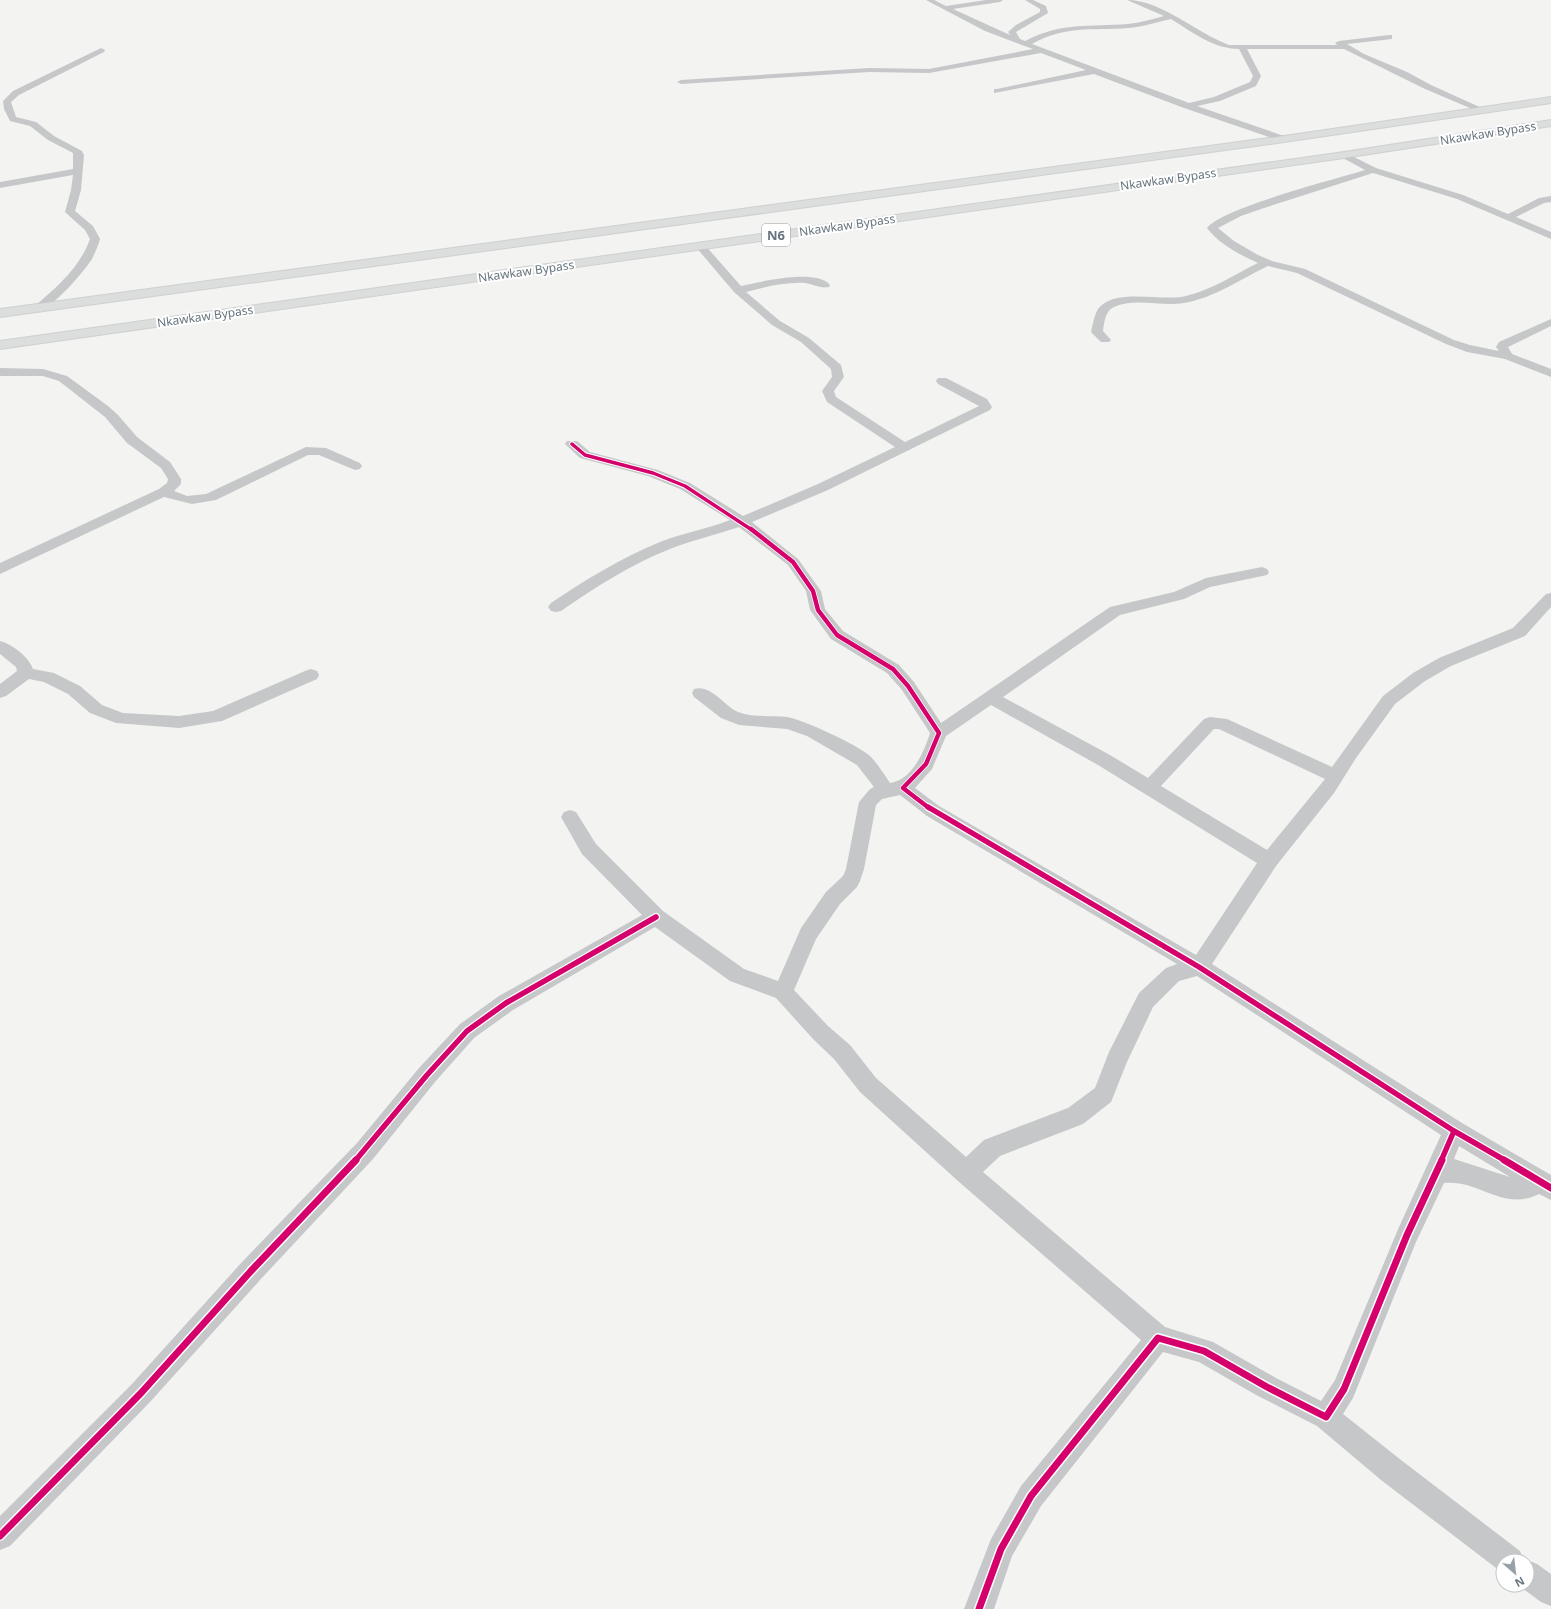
<svg xmlns="http://www.w3.org/2000/svg" width="1551" height="1609" font-family="'Noto Sans',sans-serif">
<style>
.lines{fill:none;stroke-linecap:round;stroke-linejoin:round}
.highway-casing{stroke:#cfd0d0;stroke-width:2}
.minor{fill:#c6c7c8;fill-rule:evenodd}
.highway{fill:#dcdddd;fill-rule:evenodd}
.cycleway-far3-casing{stroke:#fff;stroke-width:5.5}
.cycleway-far2-casing{stroke:#fff;stroke-width:6}
.cycleway-far1-casing{stroke:#fff;stroke-width:8}
.cycleway-casing{stroke:#fff;stroke-width:10}
.cycleway-far3{stroke:#d6006c;stroke-width:3.5}
.cycleway-far2{stroke:#d6006c;stroke-width:4.5}
.cycleway-far1{stroke:#d6006c;stroke-width:5.5}
.cycleway{stroke:#d6006c;stroke-width:7}
.labels{text-anchor:middle;dominant-baseline:central;stroke-width:4;stroke-linejoin:round;paint-order:stroke}
.far-street-label{font-size:12px;fill:#67757e;stroke:#fff}
.shield{fill:#fff;stroke:#959ea5;stroke-width:1}
.shield-label{font-size:13px;font-weight:bold;fill:#67757e}
</style>
<rect width="100%" height="100%" fill="#f3f3f2"/>
<g class="lines">
<!-- highway casing -->
<g class="highway-casing">
<path id="highway" d="M1551,97V103L1284,142L0,317V309L1284,136Z
M1551,120V126L1344,158L0,349V341L1344,152Z"/>
</g>
<!-- minor -->
<path class="minor" d="M926,0H934L946,6L986,0H1003L1000,2L953,9L1010,35L1008,32L1016,25L1040,12V9L1025,0H1033L1046,6L1048,13L1016,32L1020,39L1025,41C1061,22 1089,27 1128,24C1140,23 1152,19 1164,16L1127,0C1161,0 1197,33 1229,45H1337L1335,43L1339,41L1389,35H1392V39L1347,44L1364,54L1407,72L1431,85L1484,109L1483,111H1477L1425,89L1344,49H1247L1261,76L1256,86L1220,101L1197,106L1287,137L1288,139L1284,142L1184,108L1094,74L994,93V89H997L1086,70L1041,53L929,73L869,72L681,84L677,82L681,80L869,68L929,69L1033,49L985,31ZM1171,19C1192,32 1214,49 1239,49L1253,76L1250,82L1214,97L1189,103L1032,44C1065,25 1092,31 1128,28C1143,27 1157,22 1171,19Z
M101,48L105,50L104,52L19,95L11,102L16,117L36,122L54,136L82,151L84,155L81,190L75,211L93,226L100,239C98,246 95,253 92,259C84,271 50,313 36,309L34,307L36,305C58,286 80,267 90,239L85,230L65,212L71,190L73,175L0,188V182L73,169V153L48,140L30,126L10,121L4,109L3,101L13,91Z
M1344,152L1376,168L1463,195L1508,214L1539,198L1551,196V202L1544,203L1516,217L1551,232V239L1457,199L1373,173L1264,208L1241,216L1218,228L1234,241L1258,255L1272,261L1305,269L1454,340L1470,345L1499,351L1496,347L1499,342L1551,319V326L1508,347L1512,354L1551,369V377L1505,359L1467,352L1446,344L1297,273L1268,266C1241,279 1214,298 1184,303C1161,307 1135,297 1114,307C1105,311 1104,323 1103,331L1111,340L1109,342H1101L1091,332C1093,324 1094,316 1098,309C1114,287 1163,302 1186,296C1212,290 1235,274 1258,263C1240,255 1219,244 1207,228C1222,208 1336,179 1365,170L1341,157L1339,155Z
M700,243L704,244L741,286C760,282 816,268 830,285L829,287C821,289 813,284 805,283C785,282 765,287 746,292L780,321L809,338L841,365L844,377L834,391L836,397L905,442L979,406L938,384L936,381L938,378H946L987,399L992,407L990,410L828,490L752,522L798,559L821,591L825,609L843,631L899,665L914,682L941,723L1110,607L1174,592L1206,578L1262,567L1267,569L1269,572L1267,575L1210,587L1184,599L1120,615L1003,697L1110,755L1148,778L1204,719L1210,717L1227,719L1332,767L1383,696L1413,673L1439,658L1513,628L1546,594L1551,593V607L1525,636L1451,666L1425,681L1395,704L1356,758L1334,793L1276,866L1212,964L1462,1123L1551,1175V1200L1539,1194C1503,1212 1479,1179 1444,1183L1416,1242L1353,1398L1343,1414L1401,1460L1520,1551L1524,1561L1527,1560L1537,1564L1551,1574V1606L1541,1602L1518,1585H1527V1561H1503V1572L1500,1571L1381,1480L1317,1426L1258,1396L1199,1362L1163,1352L1041,1506L1012,1556L994,1609H964L991,1539L1021,1486L1141,1340L958,1181L860,1092L834,1059L814,1040L776,998L730,981L655,927L513,1010L474,1038L435,1082L373,1159L260,1280L150,1402L10,1546L0,1550V1516L132,1384L242,1262L357,1143L419,1068L460,1024L499,996L642,915L582,854L561,817L564,812L570,810L576,812L596,844L663,911L744,969L778,981L801,928L826,892L843,876L846,869L859,802L870,789L874,787L857,765L807,736L787,729L739,725L721,718L694,697L692,693L694,689C711,684 724,706 738,712C754,718 771,715 787,717C802,719 858,745 870,756C877,763 884,774 890,783C912,780 924,752 930,733L902,690L887,673L831,639L810,610L806,591L788,565L739,527C716,535 692,540 670,549C631,564 596,587 561,611L556,612L551,611L548,607L551,603C585,580 621,558 660,542C683,533 707,529 730,520L680,489L648,476L580,458L565,444L567,441H577L590,452L658,470L690,483L743,516L818,484L895,447L827,402L822,391L832,377L831,369L801,342L772,325L734,292L695,246ZM991,705L1098,765L1257,863L1196,955L939,806L915,788L932,769L946,736ZM1214,729H1219L1325,779L1267,850L1161,786ZM900,795L927,816L1177,964L1166,968L1139,993L1109,1052L1095,1088L1068,1108L984,1140L966,1157L876,1078L850,1045L828,1026L794,990L816,939L840,904L857,887L860,881L864,869L876,805L882,799ZM1197,976L1441,1135L1399,1227L1335,1380L1321,1401L1276,1378L1213,1342L1165,1327L983,1172L1000,1156L1083,1124L1111,1102L1127,1062L1153,1007L1179,981ZM1459,1146L1510,1177L1454,1159Z
M0,368L43,369L67,376L108,406L118,415L137,437L170,462L181,479V484L174,491L187,496L206,494L306,447L326,448L360,463L362,466L360,469L355,470L319,455H308L216,500L192,504L164,497L0,574V563L159,489L167,483L168,479L161,468L127,443L105,417L59,381L43,376H0Z
M0,641C12,644 29,657 33,669L54,673L80,686L102,705L123,713L179,716L213,711L305,671L311,669L317,671L319,675L317,679L222,721L179,728L116,723L90,713L68,694L44,682L29,679L6,696L0,698V684L17,671L16,667L0,654Z"/>
<!-- highway -->
<use href="#highway" class="highway"/>
<!-- cycleway-far3 casing -->
<g class="cycleway-far3-casing">
<path id="cycleway-far3" d="M572,444L585,455L653,473L685,486L752,530"/>
</g>
<!-- cycleway-far2 casing -->
<g class="cycleway-far2-casing">
<path id="cycleway-far2" d="M751,529L793,562L813,591L818,610L837,635L893,669L908,686L939,733L926,764L903,788L929,808"/>
</g>
<!-- cycleway-far1 casing -->
<g class="cycleway-far1-casing">
<path id="cycleway-far1" d="M928,807L1199,967L1454,1131
M355,1161L427,1075L467,1031L506,1003L656,917
M1441,1161L1454,1131L1506,1161"/>
</g>
<!-- cycleway casing -->
<g class="cycleway-casing">
<path id="cycleway" d="M1504,1160L1551,1188
M0,1536L141,1393L251,1271L356,1160
M979,1609L1001,1549L1031,1496L1158,1338L1204,1351L1267,1387L1326,1417L1344,1389L1407,1235L1442,1160"/>
</g>
<!-- cycleway-far3 -->
<use href="#cycleway-far3" class="cycleway-far3"/>
<!-- cycleway-far2 -->
<use href="#cycleway-far2" class="cycleway-far2"/>
<!-- cycleway-far1 -->
<use href="#cycleway-far1" class="cycleway-far1"/>
<!-- cycleway -->
<use href="#cycleway" class="cycleway"/>
</g>
<g class="labels">
<!-- far-street labels -->
<g class="far-street-label">
<text transform="translate(1488 133) rotate(-9)">Nkawkaw Bypass</text>
<text transform="translate(1168 179) rotate(-8)">Nkawkaw Bypass</text>
<text transform="translate(847 225) rotate(-8)">Nkawkaw Bypass</text>
<text transform="translate(526 271) rotate(-8)">Nkawkaw Bypass</text>
<text transform="translate(205 316) rotate(-8)">Nkawkaw Bypass</text>
</g>
<!-- shield labels -->
<rect class="shield" x="762" y="224" width="28" height="22" rx="3"/>
<g class="shield-label">
<text x="776" y="235">N6</text>
</g>
</g>
<!-- north arrow -->
<g transform="translate(1515 1573) rotate(152)"><circle r="19" fill="#ffffff" stroke="#c2c8cb"/>
<path d="M0-3L7 15L0 10L-7 15Z" fill="#98a1a7"/>
<text y="-6" font-size="11" font-weight="bold" text-anchor="middle" fill="#67757e">N</text>
</g>
</svg>
